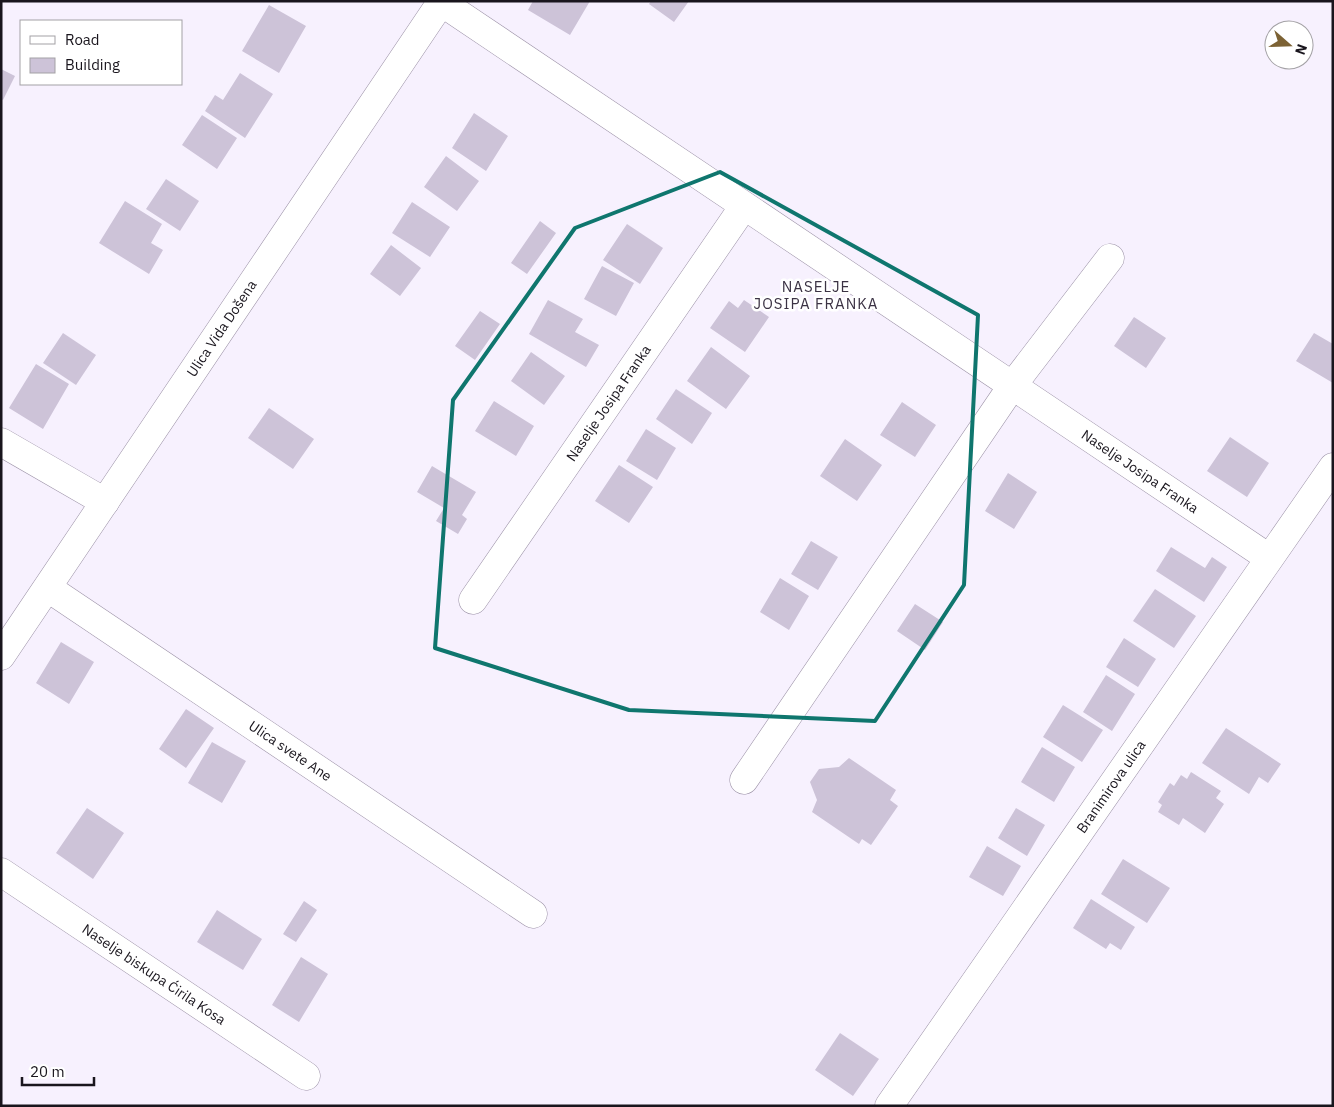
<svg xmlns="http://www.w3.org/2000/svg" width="1334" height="1107" font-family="'IBM Plex Sans',sans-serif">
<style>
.building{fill:#cdc3d8}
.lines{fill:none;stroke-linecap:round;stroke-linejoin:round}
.minor-casing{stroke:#9c92a7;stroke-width:29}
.minor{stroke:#fff;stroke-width:28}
.marked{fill:none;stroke:#0f766e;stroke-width:4;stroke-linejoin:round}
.labels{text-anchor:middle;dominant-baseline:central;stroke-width:5;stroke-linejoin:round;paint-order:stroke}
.street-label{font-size:14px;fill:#19151d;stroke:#fff}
.neighbourhood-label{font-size:15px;letter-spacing:1px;fill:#3b3244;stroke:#fff}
</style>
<rect width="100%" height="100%" fill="#f7f1fe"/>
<!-- building -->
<path class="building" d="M533,1H590L570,35L528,10Z
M651,1H689L674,22L649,4Z
M269,5L306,26L279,73L242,51Z
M1,69L15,76L3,100L1,99Z
M240,73L273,94L245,138L205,111L215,95L223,100Z
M474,113L508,136L486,171L452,148Z
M202,115L237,138L217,169L182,145Z
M446,156L479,181L457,211L424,187Z
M166,179L199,201L180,231L146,209Z
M125,201L162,224L151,243L163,250L149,274L99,243Z
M412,202L450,227L430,257L392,233Z
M540,221L556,233L527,274L511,263Z
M627,224L663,248L640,284L603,260Z
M391,245L421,268L400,296L370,274Z
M602,266L634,283L616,316L584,299Z
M548,300L583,319L575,332L599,345L586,367L529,334Z
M744,300L769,317L745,352L710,328L729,301L738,308Z
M480,311L500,324L475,360L455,346Z
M1134,317L1166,338L1146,368L1114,346Z
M63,333L96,355L76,385L43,363Z
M1314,333L1333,344V383L1296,361Z
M711,347L750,376L726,409L687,381Z
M531,352L565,376L544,405L511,381Z
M36,364L69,384L43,429L9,408Z
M676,389L712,413L692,444L656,419Z
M494,401L534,426L516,456L475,431Z
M902,402L936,425L915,457L880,435Z
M269,408L314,439L293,469L248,438Z
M646,429L676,448L657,480L626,461Z
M1230,437L1269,463L1247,497L1207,471Z
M845,439L882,465L857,501L820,476Z
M619,465L653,487L629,523L595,501Z
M432,466L476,492L462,515L467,519L458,534L436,521L444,508L417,492Z
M1008,473L1037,492L1014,529L985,511Z
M811,541L838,557L818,590L791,574Z
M1171,547L1205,568L1212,557L1227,567L1204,602L1156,571Z
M780,578L809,596L789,630L760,612Z
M1155,589L1196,616L1174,648L1133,621Z
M915,604L943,622L925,650L897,631Z
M1124,638L1156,659L1138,687L1106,667Z
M61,642L94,662L69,704L36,683Z
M1106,675L1135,694L1112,731L1083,712Z
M1063,705L1103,730L1082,762L1043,737Z
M186,709L214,728L186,768L159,749Z
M1226,728L1281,764L1268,783L1259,777L1249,794L1202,763Z
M212,742L246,761L222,803L188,783Z
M1042,747L1075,767L1054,802L1021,782Z
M849,758L896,790L890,800L898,806L871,845L862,839L859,844L812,812L817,800L810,782L819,769L839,767Z
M1191,772L1221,791L1216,798L1224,804L1205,833L1183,818L1179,825L1158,812L1162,805L1158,802L1170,783L1174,786L1181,775L1187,779Z
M87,808L124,833L93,879L56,853Z
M1016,808L1045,825L1027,856L998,838Z
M987,846L1021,866L1003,896L969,877Z
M1123,859L1170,888L1147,923L1101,894Z
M1091,899L1135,927L1121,950L1110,943L1106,949L1073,928Z
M304,901L317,910L296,942L283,934Z
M217,910L262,939L243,970L197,942Z
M301,957L328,974L299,1022L272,1005Z
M840,1033L879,1059L853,1096L815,1070Z"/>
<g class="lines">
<!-- minor casing -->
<g class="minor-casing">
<g id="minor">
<path id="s1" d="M441,2L1269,558"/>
<path d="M1,442L105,502"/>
<path id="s2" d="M48,588L533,914"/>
<path id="s3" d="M473,600L744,206"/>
<path id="s4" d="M1,656L442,1"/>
<path d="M744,780L1012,386L1110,258"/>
<path id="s5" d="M1,872L306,1076"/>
<path id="s6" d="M889,1106L1333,467"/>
</g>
</g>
<!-- minor -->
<use href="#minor" class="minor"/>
</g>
<!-- marked area -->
<path class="marked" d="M720,172L978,315L964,585L875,721L629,710L435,648L453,400L575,228Z"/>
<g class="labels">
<!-- street labels -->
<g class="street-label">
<text stroke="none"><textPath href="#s4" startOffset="395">Ulica Vida Došena</textPath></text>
<text stroke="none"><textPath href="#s3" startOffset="239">Naselje Josipa Franka</textPath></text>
<text stroke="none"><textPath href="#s1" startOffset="842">Naselje Josipa Franka</textPath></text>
<text stroke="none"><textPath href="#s2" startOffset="292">Ulica svete Ane</textPath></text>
<text stroke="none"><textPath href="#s6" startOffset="389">Branimirova ulica</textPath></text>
<text stroke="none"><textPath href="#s5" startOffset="184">Naselje biskupa Ćirila Kosa</textPath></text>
</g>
<!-- neighbourhood labels -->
<g class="neighbourhood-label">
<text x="816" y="286">NASELJE<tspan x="816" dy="17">JOSIPA FRANKA</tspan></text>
</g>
</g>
<!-- border -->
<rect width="1334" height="1107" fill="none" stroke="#19151d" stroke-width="5"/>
<!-- legend -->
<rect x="20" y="20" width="162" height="65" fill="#ffffff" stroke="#a3a1a5"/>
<rect x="30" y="36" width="25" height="8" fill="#ffffff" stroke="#a3a1a5"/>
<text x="65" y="45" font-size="15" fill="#19151d">Road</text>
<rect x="30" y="58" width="25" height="15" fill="#cdc3d8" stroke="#a3a1a5"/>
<text x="65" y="70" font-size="15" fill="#19151d">Building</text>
<!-- north arrow -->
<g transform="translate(1289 45) rotate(110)"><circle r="24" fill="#ffffff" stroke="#a3a1a5"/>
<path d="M0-4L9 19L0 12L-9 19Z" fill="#7c6234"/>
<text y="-8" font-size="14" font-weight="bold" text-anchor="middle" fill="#19151d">N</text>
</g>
<!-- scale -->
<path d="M22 1077v8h72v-8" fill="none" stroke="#19151d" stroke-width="2.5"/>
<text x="30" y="1077" font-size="15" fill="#19151d" stroke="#ffffff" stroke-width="4" paint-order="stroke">20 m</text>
</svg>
